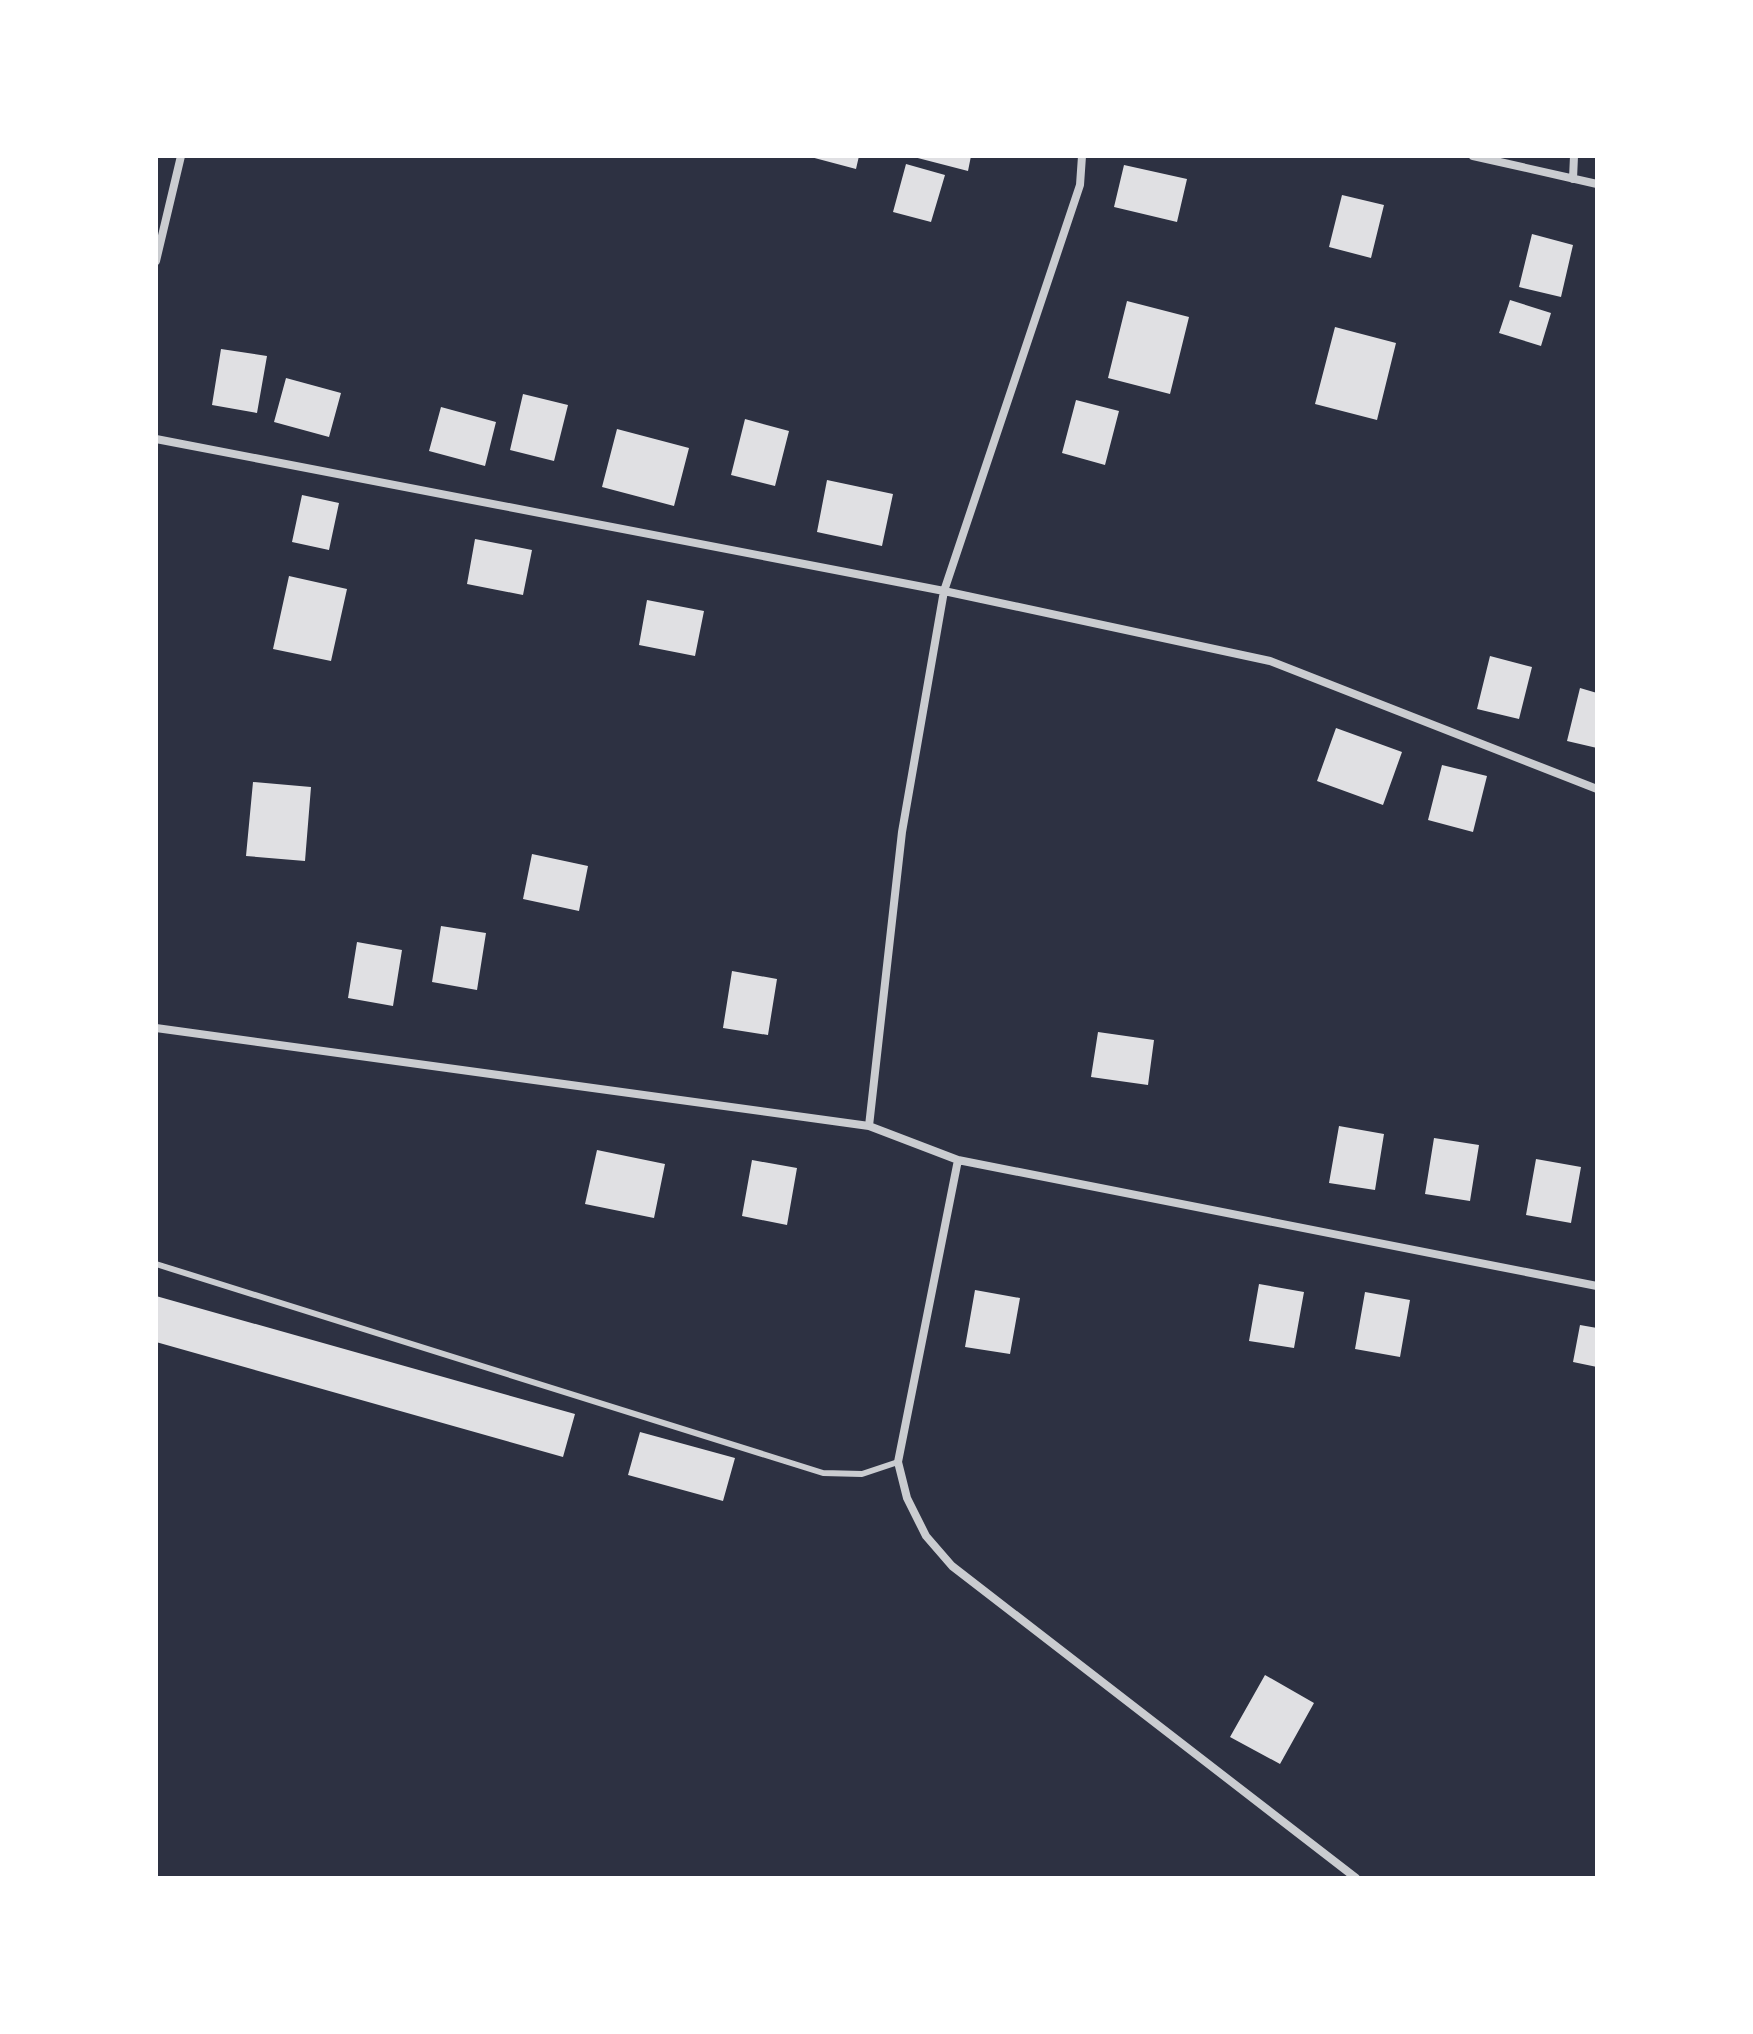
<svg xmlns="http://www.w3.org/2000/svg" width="1753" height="2034" font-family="'Fira Sans Condensed',sans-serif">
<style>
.building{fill:#e0e0e3}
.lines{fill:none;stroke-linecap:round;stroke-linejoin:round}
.service{stroke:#caccd0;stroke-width:6}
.minor{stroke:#caccd0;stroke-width:8}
</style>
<rect width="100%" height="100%" fill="#2d3142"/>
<!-- building -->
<path class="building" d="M807,156H859L856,169Z
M910,156H971L968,171Z
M906,164L945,175L931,222L893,212Z
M1124,165L1187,179L1177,222L1114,207Z
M1342,195L1384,205L1371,258L1329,247Z
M1532,234L1573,245L1561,297L1519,287Z
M1510,300L1551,313L1541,346L1499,333Z
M1127,301L1189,317L1170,394L1108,378Z
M1335,327L1396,343L1377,420L1315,404Z
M221,349L267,356L257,413L212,405Z
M286,378L341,393L329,437L274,422Z
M523,394L568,405L554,461L510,450Z
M1076,400L1119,411L1105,465L1062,453Z
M441,407L496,422L485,466L429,451Z
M745,419L789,431L775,486L731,475Z
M617,429L689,448L674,506L602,487Z
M827,480L893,494L882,546L817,532Z
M302,495L339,503L329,550L292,542Z
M475,539L532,550L523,595L467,584Z
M289,576L347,589L331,661L273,649Z
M647,600L704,611L695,656L639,645Z
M1490,656L1532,667L1519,719L1477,709Z
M1580,688L1597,693V748L1567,741Z
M1336,728L1402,752L1383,805L1317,781Z
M1442,765L1487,776L1473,832L1428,820Z
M253,782L311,787L305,861L246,856Z
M532,854L588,866L579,911L523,899Z
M441,926L486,933L477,990L432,982Z
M357,942L402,950L393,1006L348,998Z
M732,971L777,979L768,1035L723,1028Z
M1098,1032L1154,1040L1148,1085L1091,1077Z
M1339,1126L1384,1134L1375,1190L1329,1183Z
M1434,1138L1479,1145L1470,1201L1425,1194Z
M597,1150L665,1164L654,1218L585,1204Z
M1536,1159L1581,1167L1571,1223L1526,1215Z
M752,1160L797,1168L787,1225L742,1216Z
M1259,1284L1304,1292L1294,1348L1249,1341Z
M975,1290L1020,1298L1010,1354L965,1347Z
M1365,1292L1410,1300L1400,1357L1355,1349Z
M156,1296L575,1414L563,1457L156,1342Z
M1580,1325L1597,1328V1367L1573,1362Z
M640,1432L735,1458L723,1501L628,1475Z
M1265,1675L1314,1703L1280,1764L1230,1737Z"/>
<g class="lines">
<!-- service -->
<path class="service" d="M156,1264L823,1473L862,1474L898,1462"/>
<!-- minor -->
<path class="minor" d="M1473,156L1597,184
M1573,179L1574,156
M156,261L181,156
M156,439L944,591L1270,661L1597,789
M156,1028L869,1126L958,1160L1597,1286
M869,1126L902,832L944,591L1080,185L1082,156
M958,1160L898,1462L907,1498L926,1536L952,1566L1356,1878"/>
</g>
<!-- border -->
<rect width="1753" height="2034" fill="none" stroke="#ffffff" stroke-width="316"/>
</svg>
